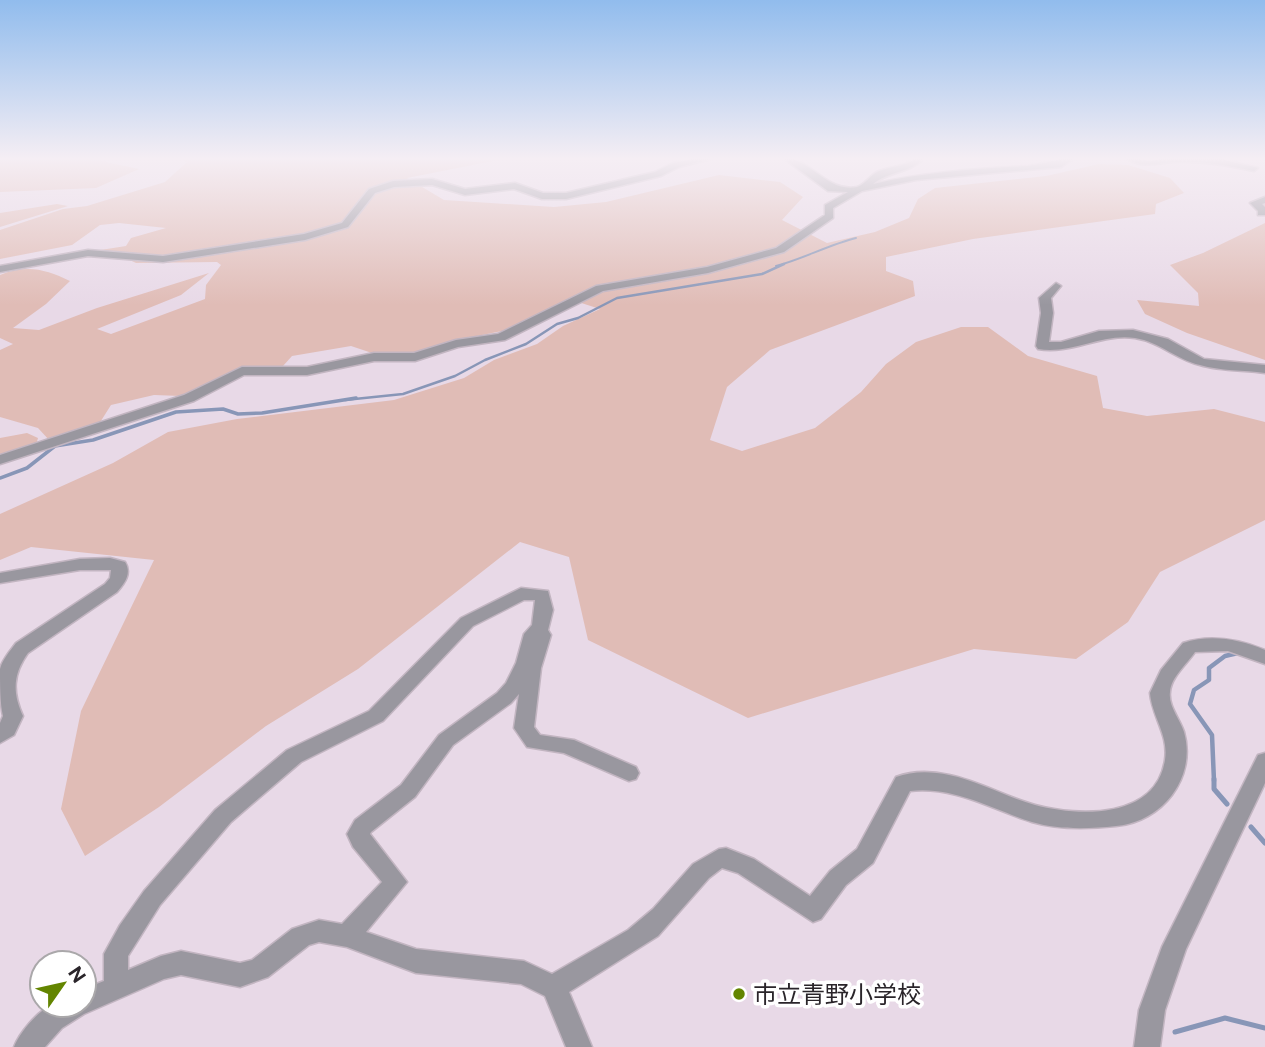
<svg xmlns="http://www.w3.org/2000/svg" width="1265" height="1047" font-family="'Public Sans','Noto Sans JP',sans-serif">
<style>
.green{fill:#e0bcb6}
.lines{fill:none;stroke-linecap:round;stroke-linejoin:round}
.stream-far4{stroke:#8896b7;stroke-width:2}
.stream-far3{stroke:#8896b7;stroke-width:2.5}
.stream-far2{stroke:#8896b7;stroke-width:3.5}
.stream-far1{stroke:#8896b7;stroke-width:4.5}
.stream{stroke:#8896b7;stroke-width:5}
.minor-casing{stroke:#c2b5c1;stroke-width:3}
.minor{fill:#99979f;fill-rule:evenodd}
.poi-dot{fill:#638500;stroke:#fff;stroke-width:2.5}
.labels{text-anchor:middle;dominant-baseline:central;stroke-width:7;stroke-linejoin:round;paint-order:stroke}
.near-poi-label{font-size:24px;fill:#2a252a;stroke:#fff;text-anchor:start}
</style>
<rect width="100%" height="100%" fill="#e8d9e7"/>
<!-- green -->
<path class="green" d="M0,158H87L139,169L96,188L0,192Z
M179,158H508L407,178L444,200L554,207L606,202L719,175L780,182L803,197L782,220L827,243L875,232L909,218L918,199L935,188L1046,176L1099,164L1128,165L1170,178L1184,193L1156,204L1155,214L973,239L886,257V271L913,281L915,296L770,350L727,387L710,440L742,451L815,428L861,392L886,364L916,342L961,327H988L1028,356L1097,376L1103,408L1147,416L1214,409L1265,422V520L1160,572L1128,622L1076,659L974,649L748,718L588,640L569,557L520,542L358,669L266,726L159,807L85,856L61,809L81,711L154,560L31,547L0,560V514L113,463L168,432L237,419L394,400L464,378L494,360L537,344L563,326L600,309L572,300L502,331L457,340L424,353L378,355L351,346L292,356L283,366L238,369L181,396L154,395L111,405L99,424L50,441L38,428L0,417V350L13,344L0,338V275C26,264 46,269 70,281L46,304L13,328L39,330L97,308L209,273L181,295L97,329L111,334L205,299L206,285L221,265L217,262L136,263L111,251H94L126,246L131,238L166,228L119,223L100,225L72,245L0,259V230L63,209L87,206L165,182L187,162Z
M57,204L68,206L0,227V213Z
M1265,223V360L1187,333L1145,314L1137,300L1199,306L1198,293L1170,265L1203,253Z
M27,433L38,438L36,445L0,456V438Z"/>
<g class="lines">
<!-- stream-far4 -->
<path class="stream-far4" d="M776,266C803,259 828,245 856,238"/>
<!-- stream-far3 -->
<path class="stream-far3" d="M345,400L403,394L455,376L485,360L526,344L557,324L578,318L617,298L762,274L784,264"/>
<!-- stream-far2 -->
<path class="stream-far2" d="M0,478L27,468L55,446L93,440L176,412L223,409L238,414L262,413L356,398"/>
<!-- stream-far1 -->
<path class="stream-far1" d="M1214,781L1212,735L1190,704L1194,690L1209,680V668L1225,656L1238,653"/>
<!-- stream -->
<path class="stream" d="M1214,779V789L1227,804
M1251,827L1265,843
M1175,1032L1225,1018L1265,1028"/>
<!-- minor casing -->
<g class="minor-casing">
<path id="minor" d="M698,158H715L679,167L661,176L566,199H542L514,189L465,195L432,185L394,187L375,193L348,227L305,240L163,262L88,256L0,272V266L88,250L163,256L304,234L342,223L369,189L393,181L432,179L465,189L515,183L543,193H566L655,172L673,163Z
M783,158C811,158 827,193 857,187C865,185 871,174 879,171C891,166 906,167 915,158H924C911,173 889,171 873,184C925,172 975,169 1028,166C1044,164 1060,158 1075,158L1061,167L916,180L862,191L833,208V218L784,252L708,273L603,291L505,340L458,347L415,361H374L307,375H244L194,401L0,464V455L184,395L242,367H307L374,353H414L456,340L498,334L596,286L707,267L776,248L825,215V205L848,192L828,191Z
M1125,158L1151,161L1168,158H1216L1258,168L1254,171C1229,166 1203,161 1178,162C1157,162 1145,170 1125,158Z
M1265,197V203L1262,204L1265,207V215H1258V211L1250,203Z
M1056,283L1061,286L1051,298L1053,313L1049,342H1061L1099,331L1133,330L1168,339L1204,359L1265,365V373C1244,370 1220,371 1200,365C1177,360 1160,342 1135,338C1101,333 1071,355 1038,349L1036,346L1041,313L1039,298Z
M110,558L125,562C132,573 125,583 117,592L28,653C13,674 12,692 23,716L14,735L0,743V723L3,716C0,704 0,682 0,669C2,660 10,651 16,643L105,584L110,578L111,570H80L0,583V573L80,559Z
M521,588L548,591L553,610L548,630L551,635L541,668L534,727L540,735L574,740L636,767L639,773L636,779L629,781L564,753L527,747L514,728L519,694L511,703L453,745L415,797L371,832L370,834L407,882L366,932L416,949L524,961L552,974L628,930L653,909L693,864L719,849L726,848L754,859L810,896L830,871L857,849L896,777C912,771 931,771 949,775C979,781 1006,797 1035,805C1080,817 1156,819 1165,760C1169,735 1152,717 1150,693L1161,670L1183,643C1211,634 1238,639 1265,650V664L1228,651L1195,652C1187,664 1171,677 1170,692C1168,706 1180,719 1184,732C1197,778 1162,822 1116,826C1088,829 1059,830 1032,822C991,809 954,786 910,791L873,863L846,885L821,919L813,922L738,873L722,868L709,878L658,936L569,992L592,1047H566L545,996L521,984L416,973L347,947L319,942L309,945L268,977L240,987L181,975L164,979L84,1014L62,1028L45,1047H14C19,1034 37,1011 51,1006C60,1003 74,1005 84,1005V989L104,981V954L120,925L144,891L215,810L287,750L369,711L461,618ZM524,600H535L532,625L524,634L516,663L506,683L497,693L439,735L401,785L355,820L347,834L353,847L382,882L342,924L319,920L292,929L252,960L240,963L181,951L161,956L128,970V956L160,905L231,822L301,762L383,721L473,626Z
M1265,753V783L1186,949L1165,1010L1160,1047H1134L1139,1010L1162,947L1258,755Z"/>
</g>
<!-- minor -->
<use href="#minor" class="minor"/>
</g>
<!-- sky -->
<linearGradient id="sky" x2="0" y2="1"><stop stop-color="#91bced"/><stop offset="0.52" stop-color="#f5eef4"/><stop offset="1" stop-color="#f5eef4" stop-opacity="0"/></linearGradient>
<rect width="1265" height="305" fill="url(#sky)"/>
<!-- markers -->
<circle class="poi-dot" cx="739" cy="994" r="7"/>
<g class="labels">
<!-- near-poi labels -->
<g class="near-poi-label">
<text x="753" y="994">市立青野小学校</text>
</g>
</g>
<!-- north arrow -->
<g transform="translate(63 984) rotate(56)"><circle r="33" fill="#ffffff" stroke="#aaa8aa" stroke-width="2"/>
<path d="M0-5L12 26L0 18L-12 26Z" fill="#638500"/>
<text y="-10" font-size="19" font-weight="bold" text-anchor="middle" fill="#2a252a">N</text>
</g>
</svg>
